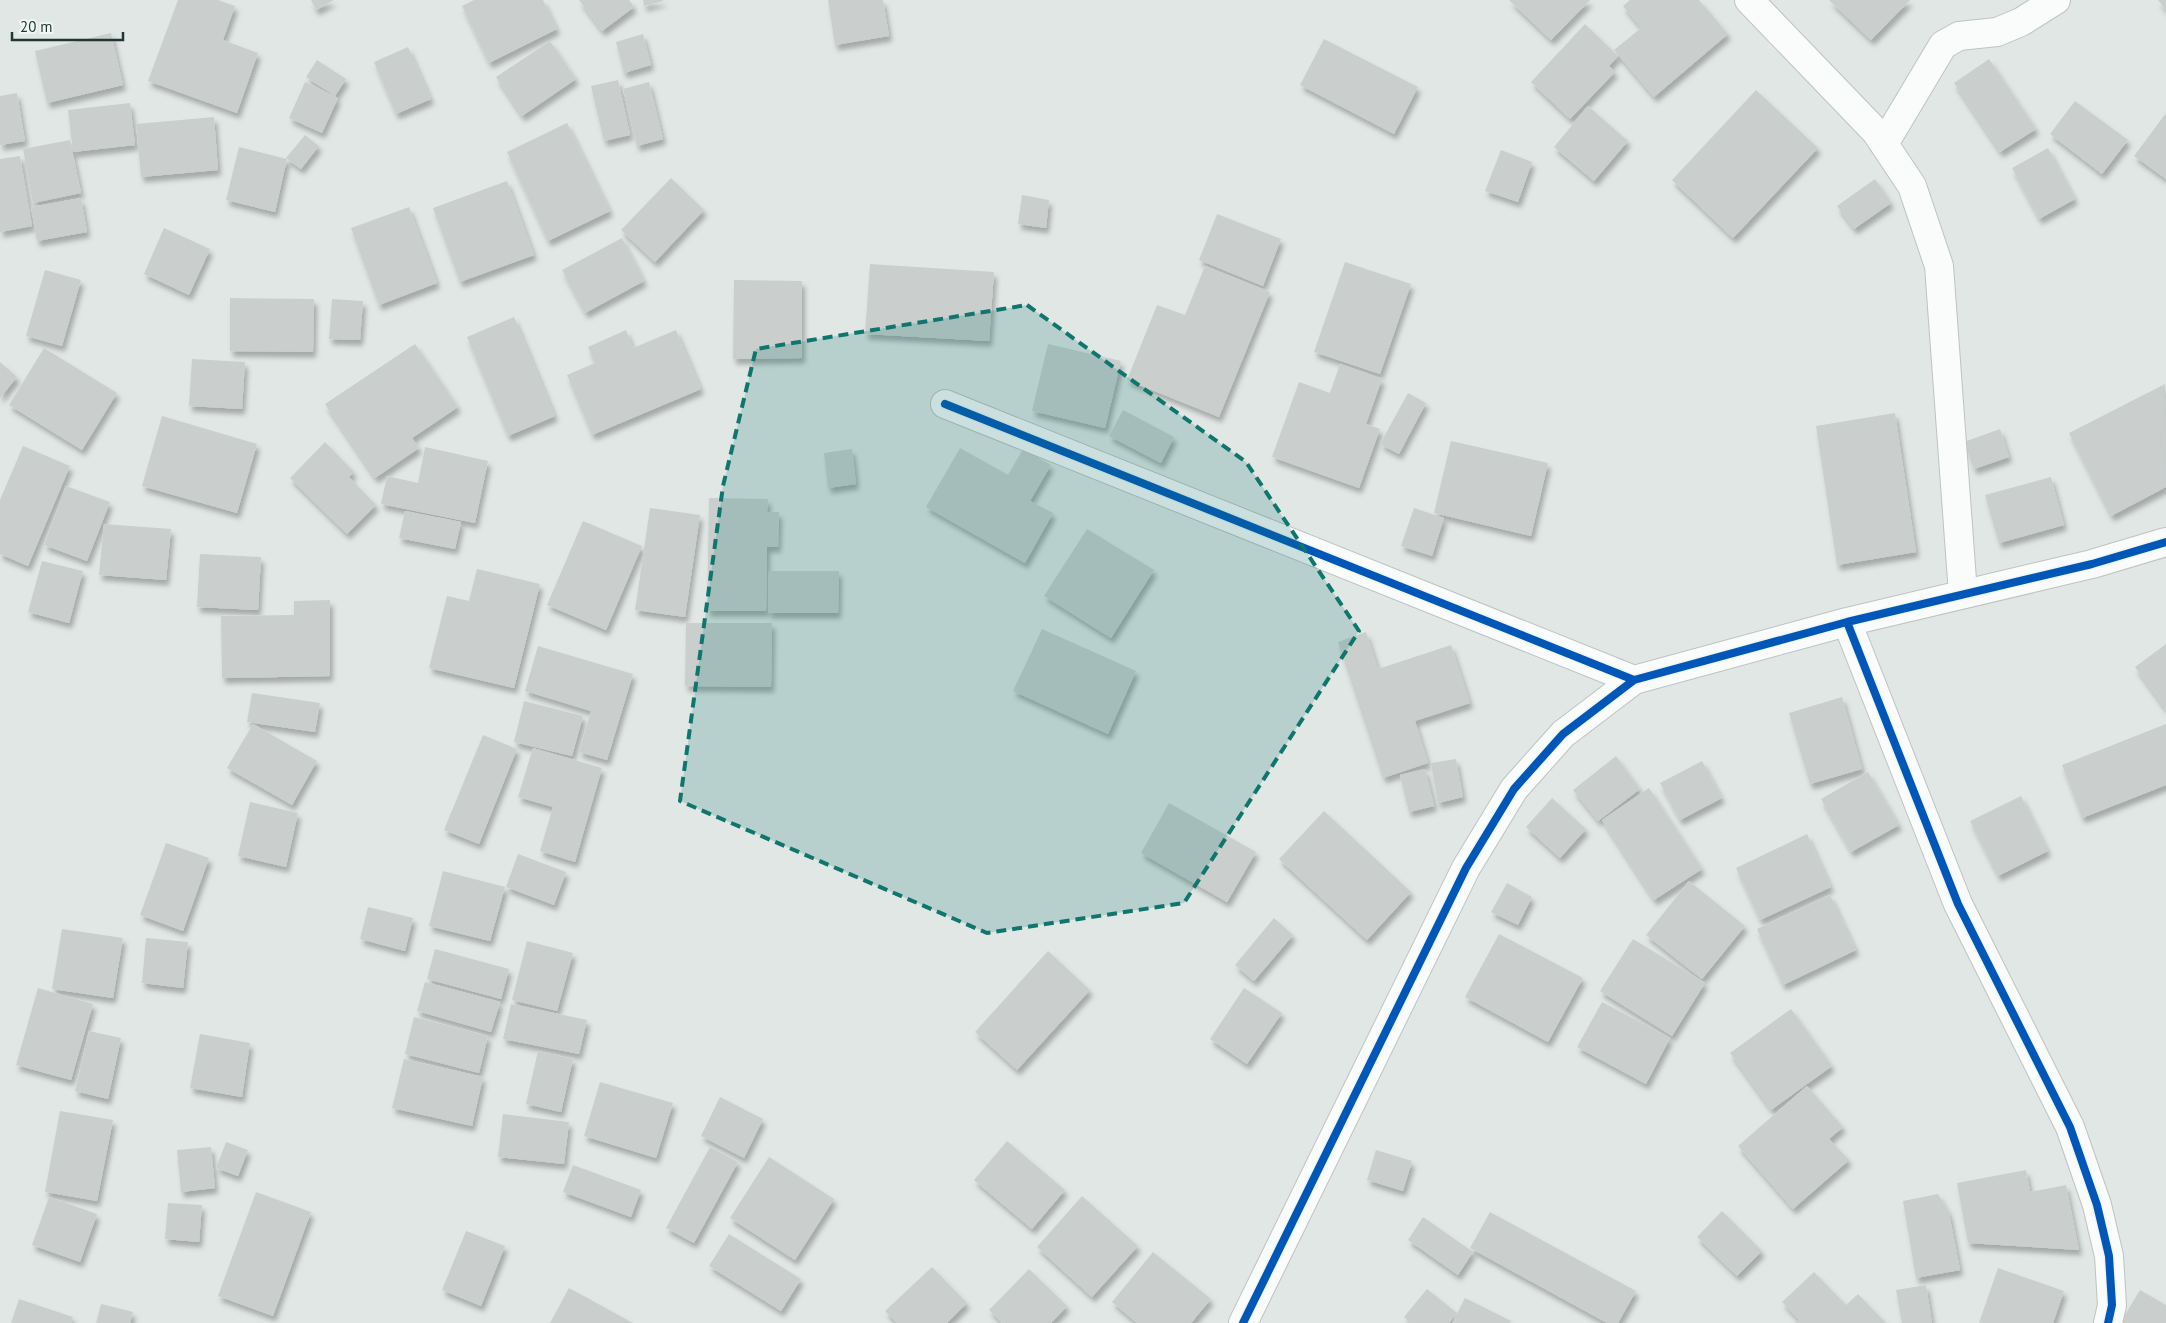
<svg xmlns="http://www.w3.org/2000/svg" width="2166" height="1323" font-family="'PT Sans',sans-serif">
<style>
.building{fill:#cacfce;filter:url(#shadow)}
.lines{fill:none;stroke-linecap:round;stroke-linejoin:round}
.street-casing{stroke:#bec3c2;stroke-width:30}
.street{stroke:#fafbfb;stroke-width:28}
.cycleway-casing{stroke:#eff6f3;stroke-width:11}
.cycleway{stroke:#0057b8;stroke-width:8}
.marked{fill:#0f766e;fill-opacity:0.2;stroke:#0f766e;stroke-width:4;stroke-dasharray:10 6;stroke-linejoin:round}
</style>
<defs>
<filter id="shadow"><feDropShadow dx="3" dy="5.5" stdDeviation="2.5" flood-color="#0004"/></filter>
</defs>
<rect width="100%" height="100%" fill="#e1e7e5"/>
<!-- building -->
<path class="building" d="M178,0H218L235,6L223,40L258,53L237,113L148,81Z
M311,0H334L316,10Z
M474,0H543L557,29L489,63L462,6Z
M579,0H629L634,7L602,31Z
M643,0H663V1L644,6Z
M828,0H883L889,36L835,45Z
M1509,0H1590L1551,40Z
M1630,0H1699L1728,34L1654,97L1614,50L1641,28L1623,6Z
M1829,0H1910L1871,40Z
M2158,0H2166V10Z
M1585,24L1618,56L1609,66L1615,72L1570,119L1531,82Z
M111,33L123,85L47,103L35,51Z
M643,34L651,65L624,73L616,42Z
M1324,39L1418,87L1394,134L1300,85Z
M550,41L576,79L522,116L496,77Z
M408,47L431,99L396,114L374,62Z
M1989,59L2036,129L2000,152L1954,83Z
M317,60L346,79L335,96L306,77Z
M618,80L630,135L604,141L591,86Z
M305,82L338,98L322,133L289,118Z
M649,82L663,139L637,146L623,89Z
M1756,90L1818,148L1733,238L1672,180Z
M17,93L25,141L0,145V96Z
M2075,101L2128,140L2102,174L2050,134Z
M130,103L135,145L73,152L68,110Z
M1588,106L1628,141L1594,181L1554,147Z
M2166,113V179L2134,156Z
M214,117L218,170L141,177L136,124Z
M567,123L610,211L548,241L507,152Z
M305,135L319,146L301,169L286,158Z
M70,140L81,193L33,203L23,149Z
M239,147L287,159L275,212L226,200Z
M2048,148L2075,199L2039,219L2012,168Z
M1501,150L1532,162L1518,202L1485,191Z
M20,156L32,226L0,232V159Z
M671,178L704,210L655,262L621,230Z
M1875,179L1891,203L1854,229L1837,206Z
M507,181L534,255L460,282L433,208Z
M1022,195L1049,200L1046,228L1018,224Z
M81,198L87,232L37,241L31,207Z
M409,207L437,283L379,305L351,228Z
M1217,214L1281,239L1263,286L1199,260Z
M164,228L210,249L189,295L144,274Z
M622,238L644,281L585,313L562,270Z
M1345,262L1411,284L1380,374L1314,352Z
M870,264L994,272L989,341L865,334Z
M1205,266L1270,292L1219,417L1127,380L1157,305L1185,315Z
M45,270L81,280L62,346L26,336Z
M734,280L802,281V358L733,359Z
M230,298L314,299L313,352L230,351Z
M332,299L363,301L360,340L329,339Z
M514,317L555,416L508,436L467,337Z
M626,330L633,348L676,330L701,389L592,435L567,375L595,363L588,347Z
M415,344L458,407L412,438L419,448L375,478L325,404Z
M1048,344L1121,361L1105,428L1032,411Z
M44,348L117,393L82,450L9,405Z
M192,359L245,362L242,409L189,406Z
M0,362L17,377L0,398Z
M1340,364L1382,379L1366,424L1380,429L1359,488L1272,457L1299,382L1330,393Z
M2165,384L2166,487L2111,516L2069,433Z
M1408,393L1426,403L1399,454L1380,444Z
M1123,410L1174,437L1161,463L1109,436Z
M1895,413L1916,552L1837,565L1816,426Z
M162,416L257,444L237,513L142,486Z
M2000,429L2009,457L1974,469L1964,442Z
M1451,441L1548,463L1531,536L1434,513Z
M325,442L354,472L349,477L376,505L347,534L290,478Z
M23,446L70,466L28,566L0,554V500Z
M425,447L488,461L475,523L381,504L387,476L418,483Z
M960,448L1008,475L1023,449L1051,465L1030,501L1053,513L1025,563L926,507Z
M852,449L856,484L828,488L824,453Z
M2051,477L2064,525L1999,543L1985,495Z
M66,486L110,502L87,561L44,545Z
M709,498L768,499L767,512H779L778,547H767L766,611H707Z
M650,508L700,515L685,617L635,610Z
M1414,508L1444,518L1432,556L1401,546Z
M405,511L461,522L455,549L399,538Z
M583,521L642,546L606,630L547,605Z
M104,524L171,529L166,580L99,575Z
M1087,529L1154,570L1111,638L1044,596Z
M200,554L261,557L258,610L197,607Z
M42,561L83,571L69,623L28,612Z
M477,569L540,584L514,688L429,668L447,596L469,601Z
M769,571H839L838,613H768Z
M330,600V676L222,678L221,616L294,615V601Z
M686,623H772L771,687L685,686Z
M1042,629L1136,671L1108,734L1013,691Z
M1366,632L1378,669L1451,645L1470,703L1415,721L1428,763L1383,778L1338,642Z
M2166,644V710L2135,667Z
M538,646L633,674L607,760L579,752L591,711L525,691Z
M252,693L320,703L315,732L247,722Z
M1842,697L1862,769L1810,784L1789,713Z
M524,701L583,716L572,756L514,742Z
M253,724L317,761L292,805L227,768Z
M2166,724V785L2082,818L2062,765Z
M483,735L517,749L479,844L444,830Z
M533,748L602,768L575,862L540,851L553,807L518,797Z
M1616,756L1640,789L1598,821L1573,790Z
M1456,759L1463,797L1438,803L1431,763Z
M1702,761L1722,798L1680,820L1660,783Z
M1425,769L1434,806L1409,812L1400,775Z
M1868,772L1899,825L1851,852L1821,799Z
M1649,788L1702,869L1654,900L1602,820Z
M2021,796L2048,851L1998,876L1970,821Z
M1552,798L1586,829L1560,858L1526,827Z
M250,802L298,813L286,867L238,856Z
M1169,803L1256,852L1227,902L1141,853Z
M1324,811L1411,892L1367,940L1279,859Z
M1807,834L1831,887L1760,920L1736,868Z
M166,843L209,858L183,931L140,915Z
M518,854L566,872L554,905L506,887Z
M443,871L505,887L490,941L429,926Z
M1689,881L1745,926L1702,979L1646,935Z
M1507,883L1532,897L1518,925L1491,912Z
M1830,895L1856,950L1783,985L1757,929Z
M368,907L413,918L405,951L360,939Z
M1274,918L1293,935L1254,981L1235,965Z
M62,929L123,938L113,998L52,989Z
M1499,934L1583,978L1548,1042L1465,997Z
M146,938L188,942L183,988L142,983Z
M1633,939L1705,983L1672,1036L1600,991Z
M527,941L573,953L557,1011L512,1000Z
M435,949L509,969L501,999L427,979Z
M1048,951L1090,990L1017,1070L975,1032Z
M425,982L500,1002L491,1032L417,1011Z
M38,988L93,1004L71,1080L16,1065Z
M1244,988L1282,1013L1247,1064L1210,1039Z
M1602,1002L1670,1038L1646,1084L1577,1047Z
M511,1004L587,1020L579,1054L503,1039Z
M1791,1009L1832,1066L1771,1110L1730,1053Z
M414,1017L488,1036L479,1073L405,1054Z
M89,1031L121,1038L108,1099L75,1091Z
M200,1034L250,1043L242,1097L190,1088Z
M538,1051L573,1059L561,1112L526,1104Z
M404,1059L483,1077L472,1126L392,1108Z
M600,1082L673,1103L656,1158L584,1136Z
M1807,1086L1843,1127L1829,1139L1849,1160L1793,1209L1738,1146Z
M720,1097L763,1119L744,1158L701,1136Z
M60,1111L113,1120L97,1201L45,1192Z
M503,1114L569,1122L564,1164L498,1157Z
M1007,1141L1065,1190L1032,1229L974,1180Z
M226,1142L248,1150L238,1176L216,1168Z
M211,1147L215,1188L181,1192L177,1150Z
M710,1147L738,1162L694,1243L666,1228Z
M1376,1150L1412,1161L1403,1191L1367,1180Z
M769,1157L834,1199L795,1260L730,1218Z
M573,1165L641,1190L631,1217L563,1192Z
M2026,1170L2030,1192L2066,1185L2079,1250L1968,1243L1957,1183Z
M256,1192L311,1212L273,1316L218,1296Z
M1938,1194L1949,1213L1960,1270L1916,1278L1903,1201Z
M1082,1196L1138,1246L1092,1297L1037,1247Z
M49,1197L97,1214L80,1262L32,1245Z
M168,1203L202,1205L199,1242L165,1239Z
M1722,1211L1762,1251L1737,1276L1697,1237Z
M1490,1212L1636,1291L1618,1323H1607L1470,1248Z
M1423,1217L1473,1252L1458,1275L1408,1240Z
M466,1231L505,1246L481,1306L442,1290Z
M729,1234L801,1279L781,1311L709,1266Z
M1153,1252L1211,1299L1191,1323H1137L1112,1302Z
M932,1267L967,1303L947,1323H897L885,1311Z
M1998,1268L2064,1291L2053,1323H1979Z
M1029,1269L1067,1306L1051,1323H1002L989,1310Z
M1814,1272L1846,1305L1858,1294L1886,1323H1796L1799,1320L1782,1302Z
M1926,1285L1932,1323H1902L1896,1290Z
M569,1288L633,1323H550Z
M1427,1289L1457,1313L1449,1323H1411L1404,1317Z
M2140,1290L2166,1305V1323H2120Z
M1465,1298L1511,1321L1510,1323H1452Z
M19,1299L73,1317L71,1323H11Z
M101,1304L133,1312L130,1323H96Z"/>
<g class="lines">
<!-- street casing -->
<g class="street-casing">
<path id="street" d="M1749,0L1876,132L1912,186L1939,266L1963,594
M1884,144L1943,45L1959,36L1997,32L2021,22L2056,0
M945,404L1634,680L1847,622L2092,564L2166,542
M1847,622L1958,904L2070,1127L2097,1205L2109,1256L2112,1305L2108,1323
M1243,1323L1466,868L1514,789L1563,734L1634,680"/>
</g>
<!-- street -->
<use href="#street" class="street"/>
<!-- cycleway casing -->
<g class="cycleway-casing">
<path id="cycleway" d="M945,404L1634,680L1847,622L2092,564L2166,542
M1847,622L1958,904L2070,1127L2097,1205L2109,1256L2112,1305L2108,1323
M1243,1323L1466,868L1514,789L1563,734L1634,680"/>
</g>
<!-- cycleway -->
<use href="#cycleway" class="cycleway"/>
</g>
<!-- marked area -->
<path class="marked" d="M1027,305L1246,462L1359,631L1184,903L987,933L680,801L723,486L756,349Z"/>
<!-- scale -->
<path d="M12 32v8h111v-8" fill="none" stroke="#213734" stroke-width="2.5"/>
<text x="20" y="32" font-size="15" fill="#213734" stroke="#eff6f3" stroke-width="4" paint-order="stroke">20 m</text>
</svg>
